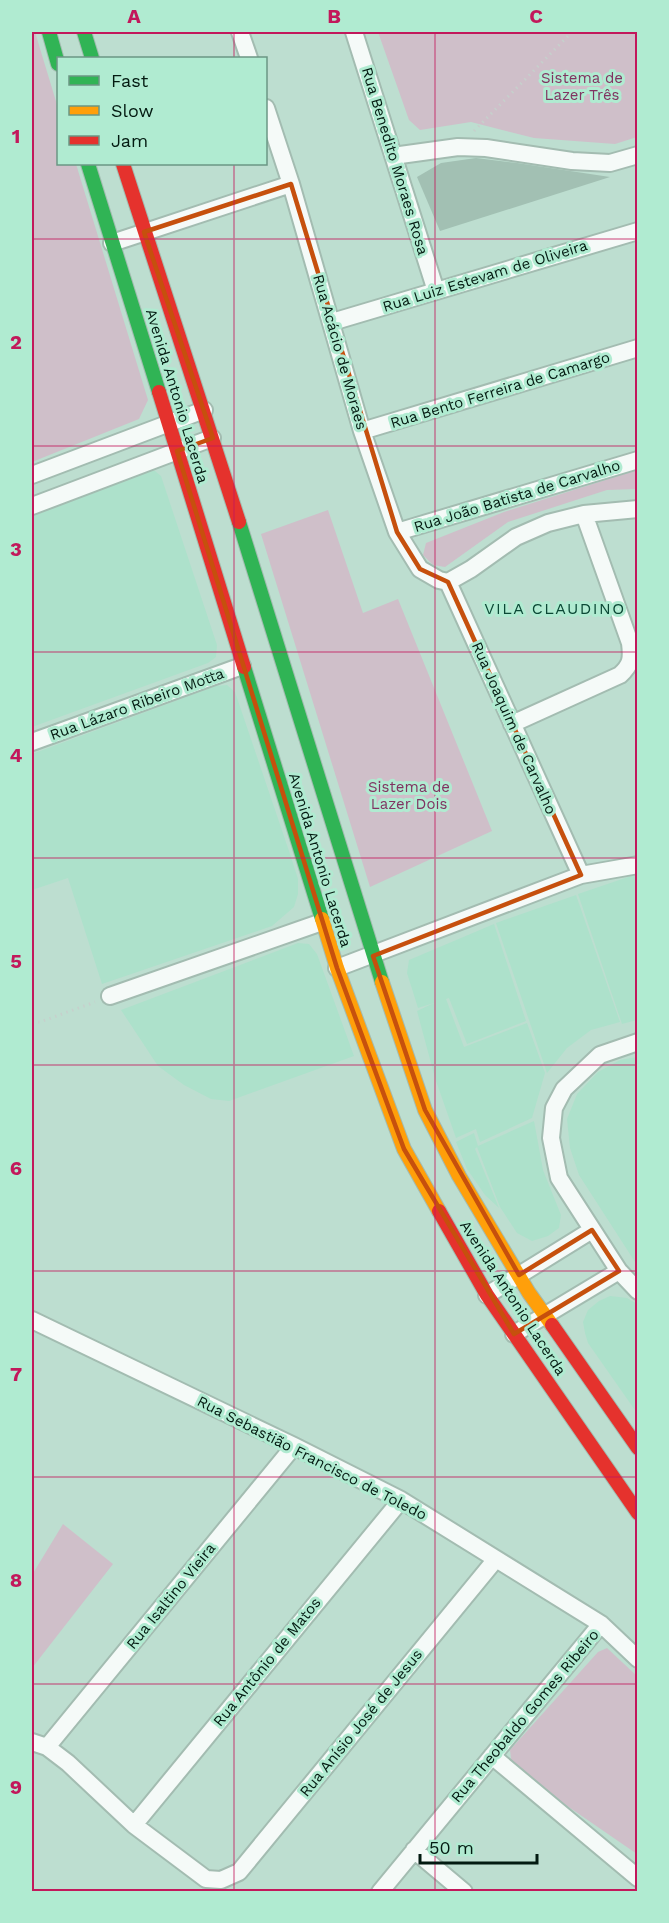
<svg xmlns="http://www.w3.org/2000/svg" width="669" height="1923" font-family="'Work Sans',sans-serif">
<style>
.built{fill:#ade1cb}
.green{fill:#cfbfc9}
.building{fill:#a2c0b3}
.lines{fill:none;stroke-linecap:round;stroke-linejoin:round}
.street-casing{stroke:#a3bcb1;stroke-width:20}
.fast-casing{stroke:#a3bcb1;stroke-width:16}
.slow-casing{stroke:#a3bcb1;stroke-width:16}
.jam-casing{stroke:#a3bcb1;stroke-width:16}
.path{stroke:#c6d0cc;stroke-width:3;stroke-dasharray:1.5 4.5;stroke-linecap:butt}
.street{stroke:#f5faf8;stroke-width:16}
.fast{stroke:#30b455;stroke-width:14}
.slow{stroke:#ff9f0a;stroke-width:14}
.jam{stroke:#e5322d;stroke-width:14}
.marked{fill:none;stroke:#c6500d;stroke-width:4.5;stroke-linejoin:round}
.grid{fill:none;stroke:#c2185b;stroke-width:1.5;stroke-opacity:0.55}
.labels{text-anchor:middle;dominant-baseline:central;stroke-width:6;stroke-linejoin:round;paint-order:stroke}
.park-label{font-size:15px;fill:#803361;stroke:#b0ebd1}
.street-label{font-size:15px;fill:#031a11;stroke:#b0ebd1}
.neighbourhood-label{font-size:16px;letter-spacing:1.5px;fill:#0b4835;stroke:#b0ebd1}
.neatline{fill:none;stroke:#c2185b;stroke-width:2}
.grid-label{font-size:20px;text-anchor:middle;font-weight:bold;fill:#c2185b}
</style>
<rect width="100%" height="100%" fill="#bdded0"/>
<!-- built -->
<path class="built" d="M147,470L155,471L161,476L217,645L216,657L208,663L32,727V515Z
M227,685L235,692L289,851L298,879V894L294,907L272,926L102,984L68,878L32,890V754L216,686Z
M637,874V1020L622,1024L578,894Z
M576,895L620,1022L591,1030L567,1048L547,1073L496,923Z
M494,924L526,1021L467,1044L449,998L446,999L464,1047L527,1023L545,1073L532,1118L480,1142L476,1129L456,1138L435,1078L417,1011L434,1003L418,1008L407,973L409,960Z
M298,943L309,944L317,954L354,1056L229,1101L211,1099L184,1085L158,1066L121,1010Z
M637,1057H638L637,1265L579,1175L570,1148L567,1119L577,1094L598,1072L620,1060Z
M534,1121L543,1170L561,1215L559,1228L548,1236L532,1241L517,1233L500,1207L477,1147L475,1149L499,1208L485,1195L467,1169L456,1142L474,1133L478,1146Z
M610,1296L627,1298L637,1304V1413L588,1343L585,1333L583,1322L588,1310L599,1301Z"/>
<!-- green -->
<path class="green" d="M32,32H35L58,108V164H76L148,400L139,419L32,462Z
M378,32H637V137L615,144L534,138L471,122L420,130L409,120Z
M637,470V489L607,490L508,522L445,567L433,565L423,555L426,543L504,512Z
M328,510L363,613L398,599L492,831L370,887L261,534Z
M63,1524L113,1564L32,1668V1575Z
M607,1648L637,1676V1854L512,1768L510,1750L598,1652Z"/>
<!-- building -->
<path class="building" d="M476,158L517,163L610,177L440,231L417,177L441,163Z"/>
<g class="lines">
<!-- street casing -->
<g class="street-casing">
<path id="street" d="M240,32L249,58
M354,32L436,291
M266,108L291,184L362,431L397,532L420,569L439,580L448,582L471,569L516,537L548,523L584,514L638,509
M393,156L458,147L486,148L572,161L610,163L638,155
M112,243L291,184
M332,322L638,231
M362,431L638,348
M32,475L204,410
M32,506L212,438
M397,532L638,460
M448,582L581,875
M512,724L620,675C631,665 632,659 630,643L584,514
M32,742L242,666
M337,968L581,875L638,865
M110,996L322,922
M638,1042L600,1055L564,1089L554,1108L551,1138L559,1178L619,1271L638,1291
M487,1295L592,1230
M32,1320L294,1446L401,1500L601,1624L638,1659
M514,1334L619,1271
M32,1742L47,1747L68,1763L134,1825L206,1879L221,1880L239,1872L496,1559
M47,1747L294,1446
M492,1756L638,1878
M134,1825L401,1500
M414,1850L464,1892
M380,1892L601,1624"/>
</g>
<!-- fast casing -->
<g class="fast-casing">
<path id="fast" d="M49,32L58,64
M84,32L92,58
M88,164L159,392
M239,522L382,982
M244,667L322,919"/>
</g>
<!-- slow casing -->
<g class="slow-casing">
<path id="slow" d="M322,919L337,968L404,1149L439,1211
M382,982L425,1110L459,1176L529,1293L552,1325"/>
</g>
<!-- jam casing -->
<g class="jam-casing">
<path id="jam" d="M123,164L239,522
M159,392L244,667
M439,1211L487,1295L638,1513
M552,1325L638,1448"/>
</g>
<!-- path -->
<path class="path" d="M474,131L572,32
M32,1022H40L95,1002"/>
<!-- street -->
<use href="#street" class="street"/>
<!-- fast -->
<use href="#fast" class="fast"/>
<!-- slow -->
<use href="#slow" class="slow"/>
<!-- jam -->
<use href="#jam" class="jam"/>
</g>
<!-- marked area -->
<path class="marked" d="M291,184L397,532L420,569L448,582L581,875L373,956L425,1110L519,1275L592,1230L619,1271L514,1334L404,1149L337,968L177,451L213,438L144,232Z"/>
<!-- grid -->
<path class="grid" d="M234,32V58M435,32V1892M234,164V1892M32,239H638M32,446H638M32,652H638M32,858H638M32,1065H638M32,1271H638M32,1477H638M32,1684H638"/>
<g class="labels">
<!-- park labels -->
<g class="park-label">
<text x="582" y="78">Sistema de<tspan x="582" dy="17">Lazer Três</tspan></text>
<text x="409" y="787">Sistema de<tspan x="409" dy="17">Lazer Dois</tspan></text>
</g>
<!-- street labels -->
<g class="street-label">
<text transform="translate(395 161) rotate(73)">Rua Benedito Moraes Rosa</text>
<text transform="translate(485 276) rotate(-17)">Rua Luiz Estevam de Oliveira</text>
<text transform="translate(340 352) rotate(74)">Rua Acácio de Moraes</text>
<text transform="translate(500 390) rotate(-17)">Rua Bento Ferreira de Camargo</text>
<text transform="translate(177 396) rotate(73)">Avenida Antonio Lacerda</text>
<text transform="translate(517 496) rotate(-17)">Rua João Batista de Carvalho</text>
<text transform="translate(137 704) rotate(-20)">Rua Lázaro Ribeiro Motta</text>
<text transform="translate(514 728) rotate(66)">Rua Joaquim de Carvalho</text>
<text transform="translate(320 860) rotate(73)">Avenida Antonio Lacerda</text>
<text transform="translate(513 1298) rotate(57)">Avenida Antonio Lacerda</text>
<text transform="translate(312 1458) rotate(27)">Rua Sebastião Francisco de Toledo</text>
<text transform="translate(171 1596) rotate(-51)">Rua Isaltino Vieira</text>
<text transform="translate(267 1662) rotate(-51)">Rua Antônio de Matos</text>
<text transform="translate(525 1716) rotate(-50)">Rua Theobaldo Gomes Ribeiro</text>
<text transform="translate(361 1723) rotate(-51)">Rua Anísio José de Jesus</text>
</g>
<!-- neighbourhood labels -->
<g class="neighbourhood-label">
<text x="555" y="608">VILA CLAUDINO</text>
</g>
</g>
<!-- border -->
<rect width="669" height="1923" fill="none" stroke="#b0ebd1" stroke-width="66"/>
<!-- legend -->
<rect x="57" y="57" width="210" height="108" fill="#b0ebd1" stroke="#6b9784" stroke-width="1.5"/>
<rect x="69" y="76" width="30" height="9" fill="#30b455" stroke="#6b9784" stroke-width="1.5"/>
<text x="111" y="87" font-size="18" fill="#031a11">Fast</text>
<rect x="69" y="106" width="30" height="9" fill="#ff9f0a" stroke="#6b9784" stroke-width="1.5"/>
<text x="111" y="117" font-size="18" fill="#031a11">Slow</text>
<rect x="69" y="136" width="30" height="9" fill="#e5322d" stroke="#6b9784" stroke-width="1.5"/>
<text x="111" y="147" font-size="18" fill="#031a11">Jam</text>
<!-- scale -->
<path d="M420 1854v9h117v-9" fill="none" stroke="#031a11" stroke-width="3"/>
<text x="429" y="1854" font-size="18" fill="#031a11" stroke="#b0ebd1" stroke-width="4.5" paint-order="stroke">50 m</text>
<rect x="33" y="33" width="603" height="1857" class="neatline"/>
<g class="grid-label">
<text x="134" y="23">A</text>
<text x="334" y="23">B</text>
<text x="536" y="23">C</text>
<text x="16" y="143">1</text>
<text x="16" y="349">2</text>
<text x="16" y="556">3</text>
<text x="16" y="762">4</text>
<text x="16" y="968">5</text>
<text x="16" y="1175">6</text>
<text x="16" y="1381">7</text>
<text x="16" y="1587">8</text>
<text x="16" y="1794">9</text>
</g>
</svg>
